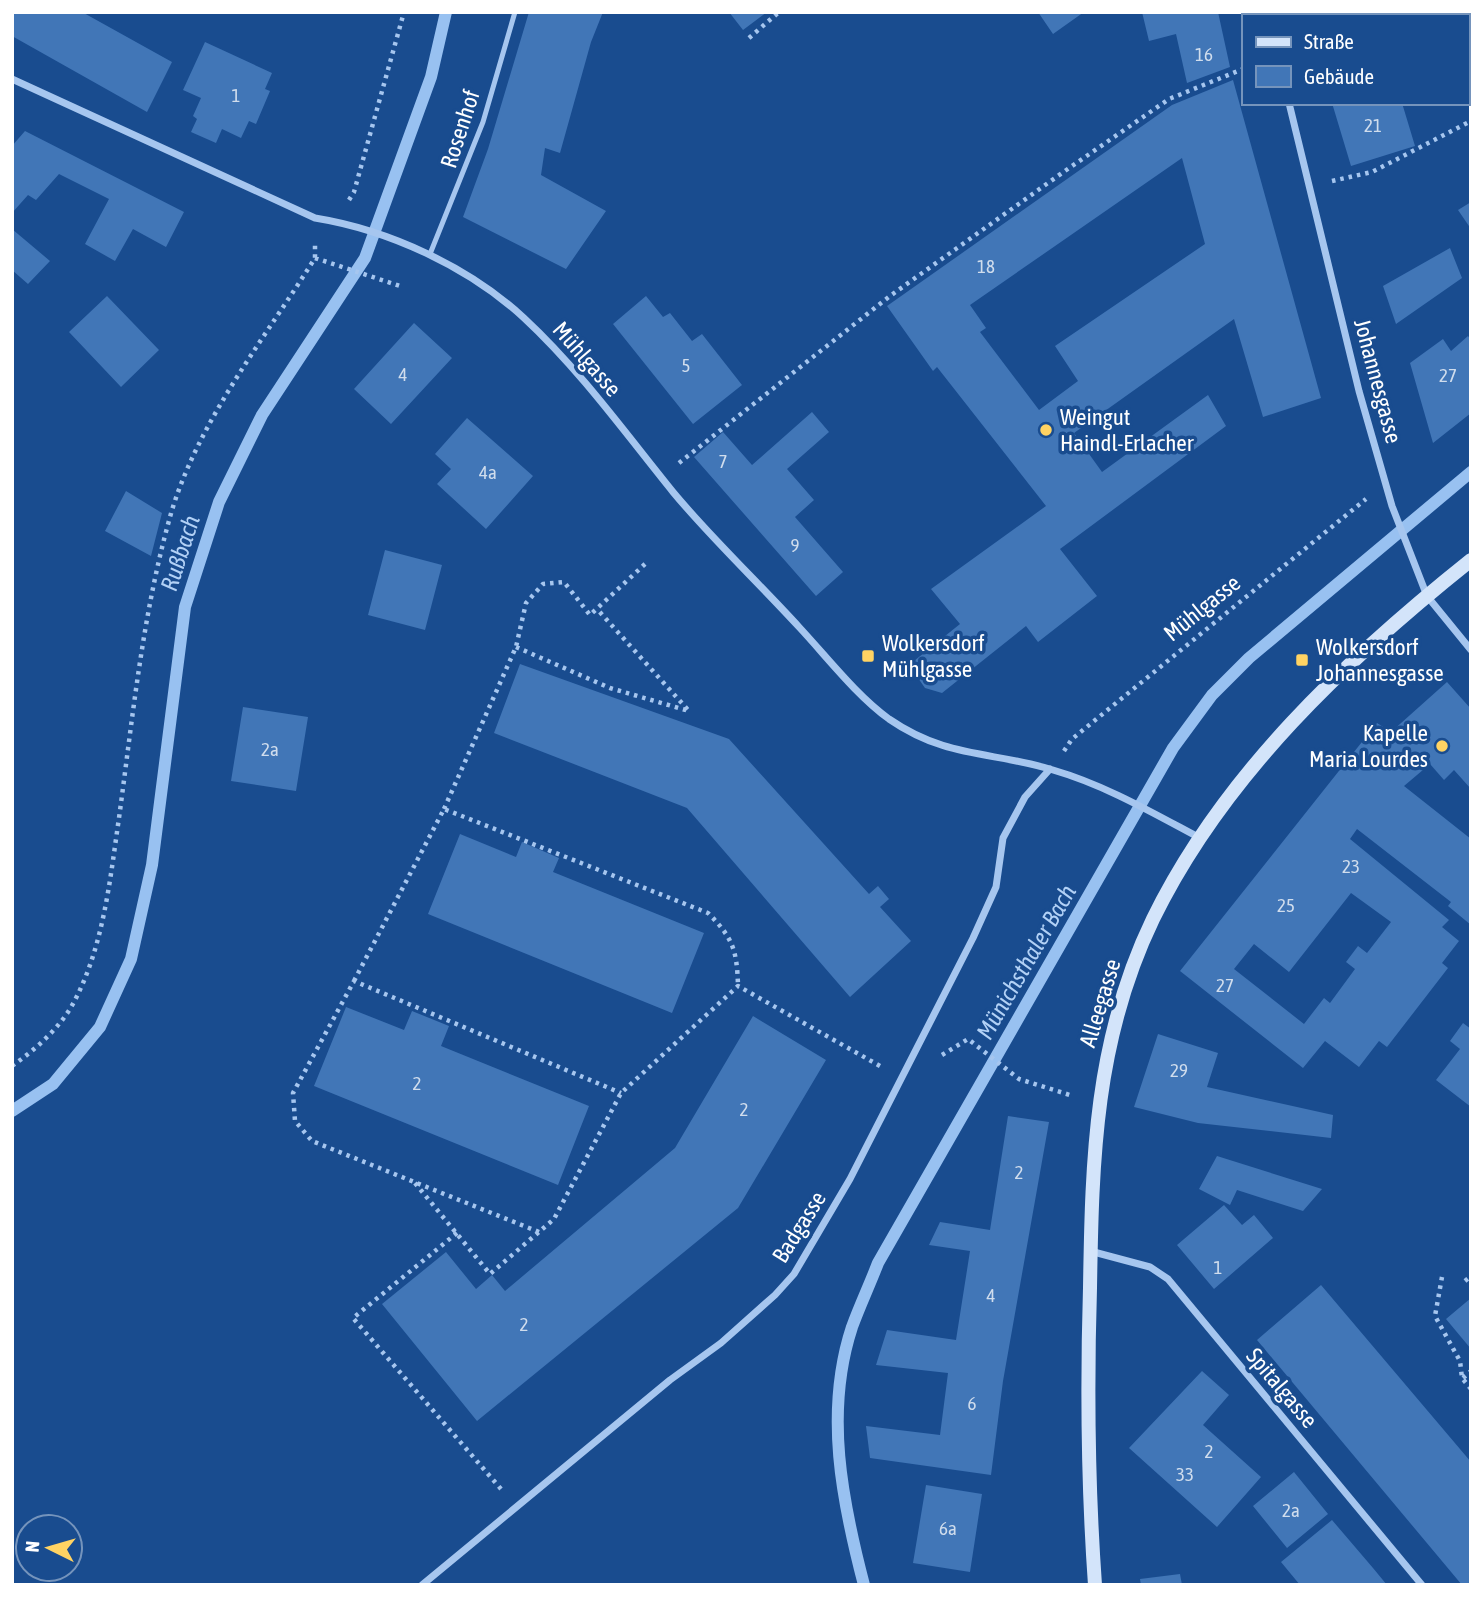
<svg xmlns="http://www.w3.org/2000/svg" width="1483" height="1597" font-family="'Asap Condensed',sans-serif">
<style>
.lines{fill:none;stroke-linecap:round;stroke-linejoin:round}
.stream{stroke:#98c1f1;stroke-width:12}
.building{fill:#4176b7;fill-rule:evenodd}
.path{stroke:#a6c6ef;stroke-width:4.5;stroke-dasharray:3.5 5;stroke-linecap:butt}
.lane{stroke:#a6c6ef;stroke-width:5}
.street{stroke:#a6c6ef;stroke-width:7}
.secondary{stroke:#d3e4fa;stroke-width:14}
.poi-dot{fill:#ffd363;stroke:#194c8f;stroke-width:2.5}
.labels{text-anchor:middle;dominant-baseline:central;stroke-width:7;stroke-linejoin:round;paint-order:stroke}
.number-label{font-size:19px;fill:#d0dded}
.street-label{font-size:23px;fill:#fff;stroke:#194c8f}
.poi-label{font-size:23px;fill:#fff;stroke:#194c8f;text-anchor:start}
.water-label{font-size:24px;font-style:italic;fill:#b2d1f6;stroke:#194c8f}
</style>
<rect width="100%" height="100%" fill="#194c8f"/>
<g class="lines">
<!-- stream -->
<path class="stream" d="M12,1111L53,1084L100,1027L131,959L152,865L185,607L219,502L262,415L365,258L431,77L446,12
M864,1585C842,1501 824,1412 852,1327C860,1305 870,1284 878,1263L1173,748L1212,695L1249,658L1471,472"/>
</g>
<!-- building -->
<path class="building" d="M12,12H82L172,62L147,112L12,36Z
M529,12H603L591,42L560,153L545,148L541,175L606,211L566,269L463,217L488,149Z
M729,12H767L743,30Z
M1038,12H1084L1053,34Z
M1142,12H1218L1230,67L1187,83L1176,34L1149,41Z
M205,42L272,73L265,89L270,91L256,124L249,121L241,138L222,129L216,143L191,132L197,119L193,116L201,98L183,90Z
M1233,80L1321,398L1263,417L1234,319L1074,433L1102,472L1208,395L1226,426L1060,549L1097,596L1038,642L1026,626L942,693L925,688L909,665L960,624L931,589L1046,506L937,367L933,371L887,306L1172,105ZM1182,158L1205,244L1055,346L1078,381L1039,410L980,332L986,328L970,305Z
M1332,103H1402L1415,146L1351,166Z
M25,131L184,212L166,247L133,229L115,261L85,244L109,199L59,174L36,200L28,195L12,213V146Z
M1471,202V229L1458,210Z
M12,229L50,261L28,284L12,270Z
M1450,248L1462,278L1396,324L1383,286Z
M107,296L159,350L121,387L69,332Z
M646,296L663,317L670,313L692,341L702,334L742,385L693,424L613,324Z
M414,323L452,358L391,424L354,389Z
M1468,336L1471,340V413L1433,443L1410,363L1443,339L1451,351Z
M812,412L829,432L787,469L814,500L795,517L843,572L816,596L694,457L723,432L752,465Z
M467,418L533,476L486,529L437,484L451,469L435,454Z
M126,491L162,513L151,556L105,531Z
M385,550L442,565L425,630L368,615Z
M520,664L729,739L869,894L878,886L889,899L880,907L911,941L850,997L687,808L494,733Z
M1447,682L1471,709V789L1454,770L1444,780L1430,764L1404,786L1471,839V925L1448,906L1451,902L1357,829L1350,839L1449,920L1442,927L1459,941L1442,963L1448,968L1387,1047L1379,1041L1359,1067L1325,1041L1303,1068L1180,971L1377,723L1391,732ZM1351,893L1391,922L1367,953L1358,946L1346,962L1355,969L1330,1003L1324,998L1304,1024L1234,969L1254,944L1289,972Z
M243,707L308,717L296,791L231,781Z
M460,834L516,857L522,842L559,858L553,872L704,933L672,1013L428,914Z
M346,1007L404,1030L412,1011L449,1026L441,1046L589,1106L558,1185L314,1086Z
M753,1016L826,1060L738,1208L477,1421L382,1304L446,1252L476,1289L492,1275L505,1291L675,1148Z
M1463,1023L1471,1029V1107L1436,1080L1460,1049L1450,1041Z
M1158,1034L1218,1053L1207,1087L1333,1115L1331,1138L1198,1123L1134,1107Z
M1008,1116L1049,1122L1003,1381L991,1475L870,1458L866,1426L940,1435L948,1373L876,1365L887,1330L956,1340L970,1251L929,1245L940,1222L990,1230Z
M1217,1156L1322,1189L1303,1211L1237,1190L1230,1205L1199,1189Z
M1224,1205L1242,1225L1254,1215L1273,1238L1214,1289L1177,1245Z
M1321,1285L1471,1462V1585H1462L1257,1340Z
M1471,1298V1349L1446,1319Z
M1202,1371L1229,1395L1203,1425L1261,1477L1217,1527L1129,1448Z
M1294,1472L1328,1514L1287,1548L1253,1506Z
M926,1485L982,1494L970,1572L913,1563Z
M1332,1520L1373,1568L1387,1585H1300L1281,1562Z
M1180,1574L1182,1585H1141L1140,1579Z"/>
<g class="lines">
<!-- path -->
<path class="path" d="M749,38L779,12
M1332,181L1372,172L1471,121
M349,200L354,192L404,12
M315,258L403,287
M679,463L890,296L1062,173L1169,99L1243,69
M516,647L610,688L689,711L597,609
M1064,751L1072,739L1366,499
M444,809L516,647L526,603L543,584L564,582L590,615L645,564
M354,981L444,809L708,913C733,938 737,950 738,986
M942,1055L968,1039L1019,1079L1073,1096
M12,1066C36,1049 60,1028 74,1002C104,945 110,879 119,818C133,715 143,610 172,510C200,419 265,338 315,258V243
M415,1183L490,1274L554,1219L621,1093L738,986L880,1066
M539,1232L312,1141L295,1121L293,1093L354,981L621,1093
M457,1233L353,1318L501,1489
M1442,1277L1435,1316L1460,1361L1462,1378L1471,1389
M1465,1281L1471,1276
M1463,1378L1471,1371"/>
<!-- lane -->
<path class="lane" d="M430,254L483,122L515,12"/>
<!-- street -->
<path class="street" d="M1265,12L1266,16
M12,79L315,218C389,230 469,267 524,318C580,370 626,434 673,492C712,539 758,582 799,627C827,657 856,695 889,719C947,759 992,751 1053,770C1105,785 1153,813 1200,838
M1289,103L1359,391L1392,506L1427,596L1471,650
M1090,1251L1150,1267L1168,1279L1422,1585
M422,1585L670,1380L721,1343L775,1295L794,1274L850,1179L973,938L996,887L1003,838L1025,797L1050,769"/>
<!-- secondary -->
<path class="secondary" d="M1095,1585C1088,1487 1087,1386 1090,1288C1092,1158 1095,1039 1153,919C1224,774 1347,659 1471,560"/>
</g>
<!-- markers -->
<g class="poi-dot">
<circle cx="1046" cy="430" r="7"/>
<rect x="861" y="649" width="14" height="14" rx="3.5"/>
<rect x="1295" y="653" width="14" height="14" rx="3.5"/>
<circle cx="1442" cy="746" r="7"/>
</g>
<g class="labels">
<!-- number labels -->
<g class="number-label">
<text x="1204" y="54">16</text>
<text x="236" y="95">1</text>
<text x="1373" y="125">21</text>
<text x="986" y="266">18</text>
<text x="686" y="365">5</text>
<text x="403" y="374">4</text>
<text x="1448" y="375">27</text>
<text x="723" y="461">7</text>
<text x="488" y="472">4a</text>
<text x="795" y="545">9</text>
<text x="270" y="749">2a</text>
<text x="1351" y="866">23</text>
<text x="1286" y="905">25</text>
<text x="1225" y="985">27</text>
<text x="1179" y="1070">29</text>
<text x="417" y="1083">2</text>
<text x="744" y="1109">2</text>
<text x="1019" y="1172">2</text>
<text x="1218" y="1267">1</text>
<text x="991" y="1295">4</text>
<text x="524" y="1324">2</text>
<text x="972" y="1403">6</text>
<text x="1209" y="1451">2</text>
<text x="1185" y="1474">33</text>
<text x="1291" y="1510">2a</text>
<text x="948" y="1528">6a</text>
</g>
<!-- street labels -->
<g class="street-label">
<text transform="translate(460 129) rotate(-72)">Rosenhof</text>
<text transform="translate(587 359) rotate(49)">Mühlgasse</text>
<text transform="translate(1378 381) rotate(75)">Johannesgasse</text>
<text transform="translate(1202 608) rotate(-39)">Mühlgasse</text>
<text transform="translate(1100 1003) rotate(-73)">Alleegasse</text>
<text transform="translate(799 1227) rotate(-58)">Badgasse</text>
<text transform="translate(1282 1388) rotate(50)">Spitalgasse</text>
</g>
<!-- poi labels -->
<g class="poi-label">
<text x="1060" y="417">Weingut<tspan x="1060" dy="26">Haindl-Erlacher</tspan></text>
<text x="882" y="643">Wolkersdorf<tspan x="882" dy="26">Mühlgasse</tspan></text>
<text x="1316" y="647">Wolkersdorf<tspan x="1316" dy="26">Johannesgasse</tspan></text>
<text x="1428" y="733" text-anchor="end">Kapelle<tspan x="1428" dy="26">Maria Lourdes</tspan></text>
</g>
<!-- water labels -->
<g class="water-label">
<text transform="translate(180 553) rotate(-72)">Rußbach</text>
<text transform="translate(1026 962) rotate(-60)">Münichsthaler Bach</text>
</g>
</g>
<!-- border -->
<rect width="1483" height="1597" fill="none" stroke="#ffffff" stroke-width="28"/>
<!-- legend -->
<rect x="1242" y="14" width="228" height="91" fill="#194c8f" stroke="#7594bc" stroke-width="2"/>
<rect x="1256" y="37" width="35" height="10" fill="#d3e4fa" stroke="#7594bc" stroke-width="2"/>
<text x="1304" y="49" font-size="21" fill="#ffffff">Straße</text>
<rect x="1256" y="66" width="35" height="21" fill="#4176b7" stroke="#7594bc" stroke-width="2"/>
<text x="1304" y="84" font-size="21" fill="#ffffff">Gebäude</text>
<!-- north arrow -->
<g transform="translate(49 1548) rotate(275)"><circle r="33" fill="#194c8f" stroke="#7594bc" stroke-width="2"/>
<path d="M0-5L12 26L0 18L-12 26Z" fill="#ffd363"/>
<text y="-10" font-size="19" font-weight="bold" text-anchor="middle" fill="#ffffff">N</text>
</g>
</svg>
